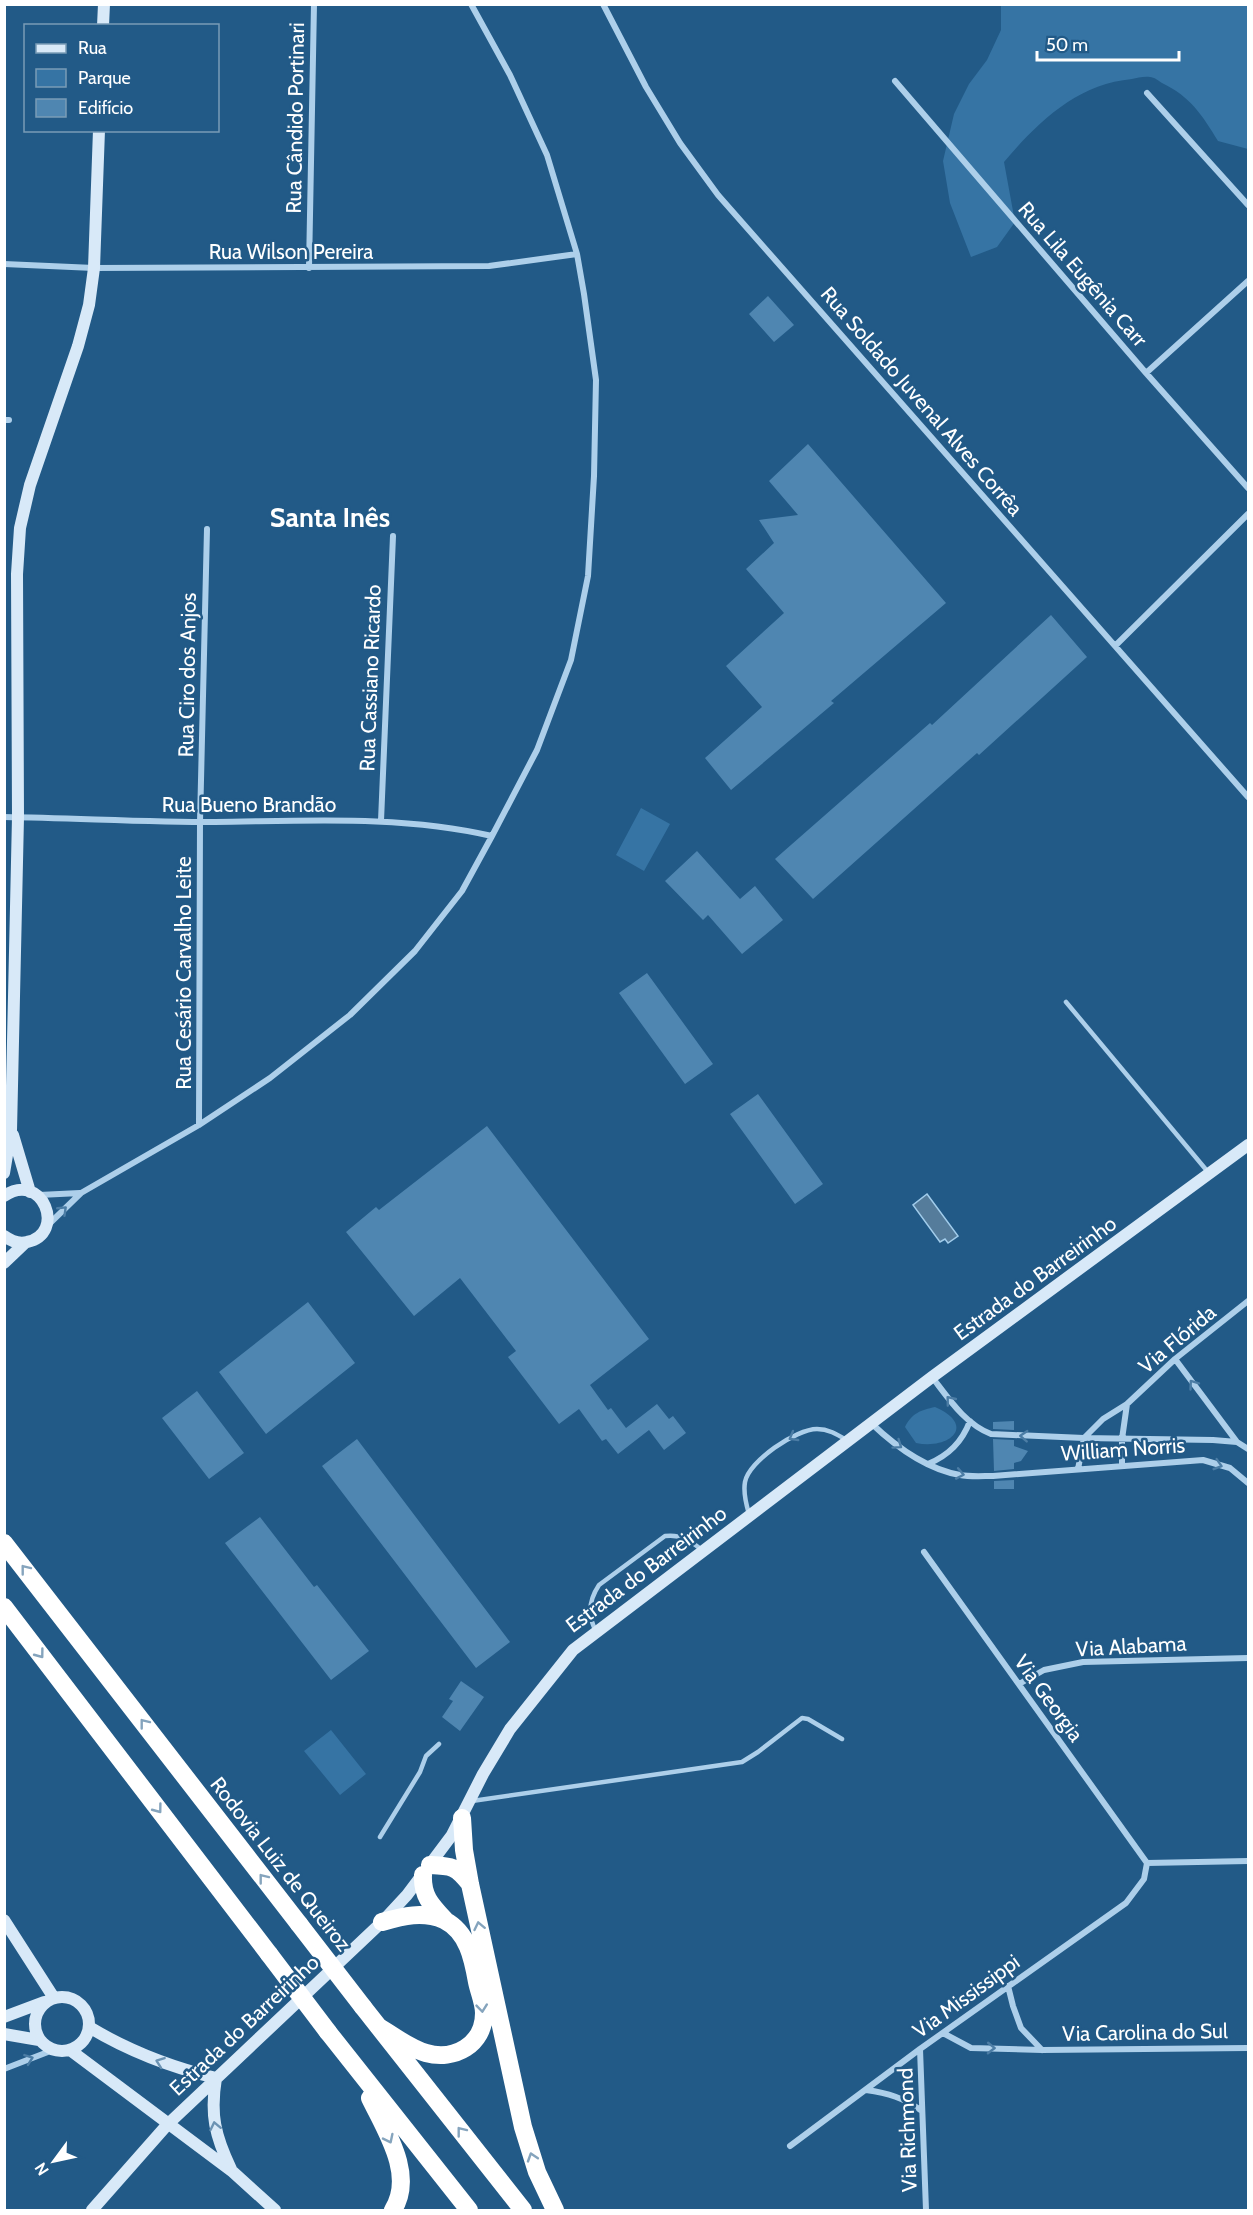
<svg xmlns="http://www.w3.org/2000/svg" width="1253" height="2215" font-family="Cabin,sans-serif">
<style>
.green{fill:#3674a4}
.water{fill:#557c9b;stroke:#a1cceb;stroke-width:1.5}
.building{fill:#4f86b1}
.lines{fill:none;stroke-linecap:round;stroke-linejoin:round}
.lane{stroke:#adcfea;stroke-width:4.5}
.street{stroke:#adcfea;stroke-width:6}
.secondary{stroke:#d8e9f8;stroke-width:12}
.highway{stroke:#fff;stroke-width:18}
.highway-bridge{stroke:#fff;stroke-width:18}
.oneway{stroke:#4c7da5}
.oneway2{stroke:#85a4bd}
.oneway3{stroke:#6b93b4}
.labels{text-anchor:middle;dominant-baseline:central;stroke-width:5;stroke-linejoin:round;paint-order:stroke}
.street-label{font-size:21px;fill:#fff;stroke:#225a87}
.district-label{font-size:27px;font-weight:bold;fill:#fff;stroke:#225a87}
</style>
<rect width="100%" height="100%" fill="#225a87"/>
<!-- green -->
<path class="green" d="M1001,5H1248V149L1218,141C1202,115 1191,97 1162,83C1159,81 1154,77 1150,77C1144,76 1137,78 1132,79C1077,84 1038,122 1004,162L1015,222L997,247L971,257L950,203L943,161L954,114L969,84L987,60L1001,30Z
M641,808L670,824L644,871L616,855Z
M935,1407C977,1425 950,1450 916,1443L905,1427C912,1413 921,1410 935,1407Z
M331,1730L366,1774L340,1795L304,1751Z"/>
<!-- water -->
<path class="water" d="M927,1194L958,1236L948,1243L945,1239L940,1242L913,1205Z"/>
<!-- building -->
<path class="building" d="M768,296L794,325L774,342L749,314Z
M808,444L946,603L831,701L834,703L731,790L705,758L762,707L726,666L784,613L746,569L774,543L759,520L798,515L769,481Z
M1051,615L1087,657L979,755L977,753L813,899L775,859L930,723L932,725Z
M697,851L740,899L755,886L783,920L742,954L708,915L703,920L665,881Z
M647,973L713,1064L685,1084L619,993Z
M758,1094L823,1184L795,1204L730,1114Z
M487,1126L649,1339L590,1385L608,1410L611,1408L626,1428L657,1404L669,1419L673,1416L686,1433L664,1450L649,1430L618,1454L606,1439L602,1441L579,1409L559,1424L508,1357L516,1351L460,1278L414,1316L346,1232L376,1207L379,1210Z
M308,1302L355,1363L266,1434L219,1372Z
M197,1391L244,1453L209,1479L162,1418Z
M1014,1421V1430L993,1429V1422Z
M357,1439L510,1642L476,1668L322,1466Z
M993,1439L1014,1440V1446L1028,1451L1021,1461L1014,1463V1469L994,1471Z
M1014,1480V1489H994V1481Z
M260,1517L314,1587L317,1585L369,1651L331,1680L225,1543Z
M461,1681L484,1697L460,1731L442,1717L453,1701L449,1699Z"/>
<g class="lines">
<!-- lane -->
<path class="lane" d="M1066,1002L1208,1172
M749,1514C746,1504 743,1493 745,1482C749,1461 796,1429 817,1429C829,1429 838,1435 848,1441
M596,1631C587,1615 589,1600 599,1585L665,1536C682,1534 691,1541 703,1551
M472,1801L742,1762L758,1752L802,1718L808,1719L842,1739
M380,1837L420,1772L426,1756L439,1744"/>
<!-- street -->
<path class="street" d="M603,4L646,87L680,143L718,195L1248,797
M895,81L1146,373L1248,488
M1147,93L1248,205
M4,264L94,268L489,266L577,254
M309,268L314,4
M1146,373L1248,281
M4,420H9
M1115,646L1248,514
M4,817C75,818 145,822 215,822C308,821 401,815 492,836
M381,821L393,536
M199,1125L200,822L207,529
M39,1195L80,1193
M48,1225L81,1193L199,1125L270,1078L350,1015L415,951L462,891L492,836L537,750L571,660L588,576L594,476L596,380L584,294L577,254L547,155L510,75L471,4
M1175,1359L1237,1442
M932,1377C949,1399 965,1424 991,1434L1084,1438L1213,1440L1237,1442L1248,1449
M871,1423C895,1446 926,1469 960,1475C970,1477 983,1476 993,1476L1203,1460L1230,1468L1248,1483
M928,1464C949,1455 962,1442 970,1421
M1122,1466V1439L1127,1404
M1078,1469L1084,1438L1103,1419L1127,1404L1175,1359L1248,1301
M924,1552L1147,1863
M1019,1684L1044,1670L1083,1662L1248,1658
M1147,1863L1248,1861
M1008,1986L1013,2006L1021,2028L1042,2050
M943,2033L971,2048L1042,2050L1248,2048
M920,2049L926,2210
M4,2069L53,2050
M866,2090C888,2093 904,2098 922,2111
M790,2146L920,2049L1126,1903L1144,1879L1147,1863"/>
<!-- secondary -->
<path class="secondary" d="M103,26L104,4
M13,1135L30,1192
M4,1173L11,1131L18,817L17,574L20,528L30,485L78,346L89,305L94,268L99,130
M4,1196C43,1170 67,1234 27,1242C19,1244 11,1241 4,1236
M4,1263L25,1243
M4,1920L54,1998
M35 2024a27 27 0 1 1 54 0a27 27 0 1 1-54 0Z
M4,2017L44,2002
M89,2027C129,2051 170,2067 216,2078
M4,2034L39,2040
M70,2050L233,2172L275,2210
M216,2078C210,2114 215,2136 231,2169
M92,2210L167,2125L382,1922L407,1895L452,1835L483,1774L510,1729L573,1650L932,1377L1248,1145"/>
<!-- highway -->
<path class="highway" d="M4,1543L299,1924
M4,1607L269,1954
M462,1818L464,1850L470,1884L523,2127L537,2172L555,2210
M430,1865C452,1866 456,1866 470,1884
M423,1875C422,1896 431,1905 445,1920
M363,2007L523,2210
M379,2027C394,2036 409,2048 426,2053C454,2061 484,2045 484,2013C484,2003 479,1992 477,1982C473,1959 468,1932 444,1920C423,1911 403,1916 382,1922
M328,2032L469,2210
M370,2098C386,2131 415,2175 393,2210"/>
<!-- highway-bridge -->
<path class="highway-bridge" d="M299,1924L363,2007
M269,1954L328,2032"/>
</g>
<!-- one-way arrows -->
<defs><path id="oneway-chevron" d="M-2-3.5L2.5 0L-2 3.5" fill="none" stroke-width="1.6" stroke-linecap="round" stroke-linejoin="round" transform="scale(1.5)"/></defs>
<g class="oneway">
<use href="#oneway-chevron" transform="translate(63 1210) rotate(-44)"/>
<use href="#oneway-chevron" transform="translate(1193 1384) rotate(-126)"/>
<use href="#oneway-chevron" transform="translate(950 1400) rotate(-129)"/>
<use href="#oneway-chevron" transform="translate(1024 1436) rotate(-177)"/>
<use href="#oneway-chevron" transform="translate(793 1437) rotate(150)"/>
<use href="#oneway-chevron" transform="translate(898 1445) rotate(35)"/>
<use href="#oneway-chevron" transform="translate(1218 1465) rotate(17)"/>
<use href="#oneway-chevron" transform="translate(960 1474) rotate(11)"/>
<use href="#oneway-chevron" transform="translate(991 2048) rotate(1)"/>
<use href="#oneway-chevron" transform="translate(29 2059) rotate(-20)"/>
</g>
<g class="oneway2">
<use href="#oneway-chevron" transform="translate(25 1569) rotate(-128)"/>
<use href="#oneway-chevron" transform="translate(40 1654) rotate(53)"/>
<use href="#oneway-chevron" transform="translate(144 1723) rotate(-128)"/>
<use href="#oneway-chevron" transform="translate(158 1809) rotate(53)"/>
<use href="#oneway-chevron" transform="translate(263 1878) rotate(-128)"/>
<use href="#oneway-chevron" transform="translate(479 1926) rotate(-102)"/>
<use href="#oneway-chevron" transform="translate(482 2008) rotate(84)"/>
<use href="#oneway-chevron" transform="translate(461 2131) rotate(-128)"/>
<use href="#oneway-chevron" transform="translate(389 2139) rotate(64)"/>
<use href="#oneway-chevron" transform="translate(532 2157) rotate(-108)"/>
</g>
<g class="oneway3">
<use href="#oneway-chevron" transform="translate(160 2062) rotate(-160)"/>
<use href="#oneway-chevron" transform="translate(215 2126) rotate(-102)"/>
</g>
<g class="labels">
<!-- street labels -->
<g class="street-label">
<text transform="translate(295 118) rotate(-89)">Rua Cândido Portinari</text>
<text x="291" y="251">Rua Wilson Pereira</text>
<text transform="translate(1083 274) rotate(49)">Rua Lila Eugênia Carr</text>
<text transform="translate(922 401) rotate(49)">Rua Soldado Juvenal Alves Corrêa</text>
<text transform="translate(187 675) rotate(-89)">Rua Ciro dos Anjos</text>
<text transform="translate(370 678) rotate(-88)">Rua Cassiano Ricardo</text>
<text x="249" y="804">Rua Bueno Brandão</text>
<text transform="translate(183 973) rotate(-90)">Rua Cesário Carvalho Leite</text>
<text transform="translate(1035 1278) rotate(-36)">Estrada do Barreirinho</text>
<text transform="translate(1177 1339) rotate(-40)">Via Flórida</text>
<text transform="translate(1123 1449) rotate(-4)">William Norris</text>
<text transform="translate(646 1569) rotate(-37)">Estrada do Barreirinho</text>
<text transform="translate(1131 1646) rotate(-3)">Via Alabama</text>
<text transform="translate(1049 1698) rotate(54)">Via Georgia</text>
<text transform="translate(281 1864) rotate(52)">Rodovia Luiz de Queiroz</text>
<text transform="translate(966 1996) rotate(-36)">Via Mississippi</text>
<text transform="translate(244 2025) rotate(-43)">Estrada do Barreirinho</text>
<text transform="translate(1145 2032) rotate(-1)">Via Carolina do Sul</text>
<text transform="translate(907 2130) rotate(-92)">Via Richmond</text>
</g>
<!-- district labels -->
<g class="district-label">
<text x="330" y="517">Santa Inês</text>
</g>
</g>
<!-- border -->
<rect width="1253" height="2215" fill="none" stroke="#ffffff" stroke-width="12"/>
<!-- legend -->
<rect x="24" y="24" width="195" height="108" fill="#225a87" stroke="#7a9cb7" stroke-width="1.5"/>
<rect x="36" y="44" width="30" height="9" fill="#d8e9f8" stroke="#7a9cb7" stroke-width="1.5"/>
<text x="78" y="54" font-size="18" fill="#ffffff">Rua</text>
<rect x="36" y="69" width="30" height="18" fill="#3674a4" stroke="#7a9cb7" stroke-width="1.5"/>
<text x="78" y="84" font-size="18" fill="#ffffff">Parque</text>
<rect x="36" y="99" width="30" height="18" fill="#4f86b1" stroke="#7a9cb7" stroke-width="1.5"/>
<text x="78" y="114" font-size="18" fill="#ffffff">Edifício</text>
<!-- north arrow -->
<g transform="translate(54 2161) rotate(237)" stroke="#225a87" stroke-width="4.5" paint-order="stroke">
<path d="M0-4.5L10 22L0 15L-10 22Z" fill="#ffffff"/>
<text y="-9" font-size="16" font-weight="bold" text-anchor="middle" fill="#ffffff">N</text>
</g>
<!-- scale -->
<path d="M1037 51v9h142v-9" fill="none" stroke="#ffffff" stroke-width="3"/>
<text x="1046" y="51" font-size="18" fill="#ffffff" stroke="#225a87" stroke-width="4.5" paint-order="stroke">50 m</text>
</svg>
